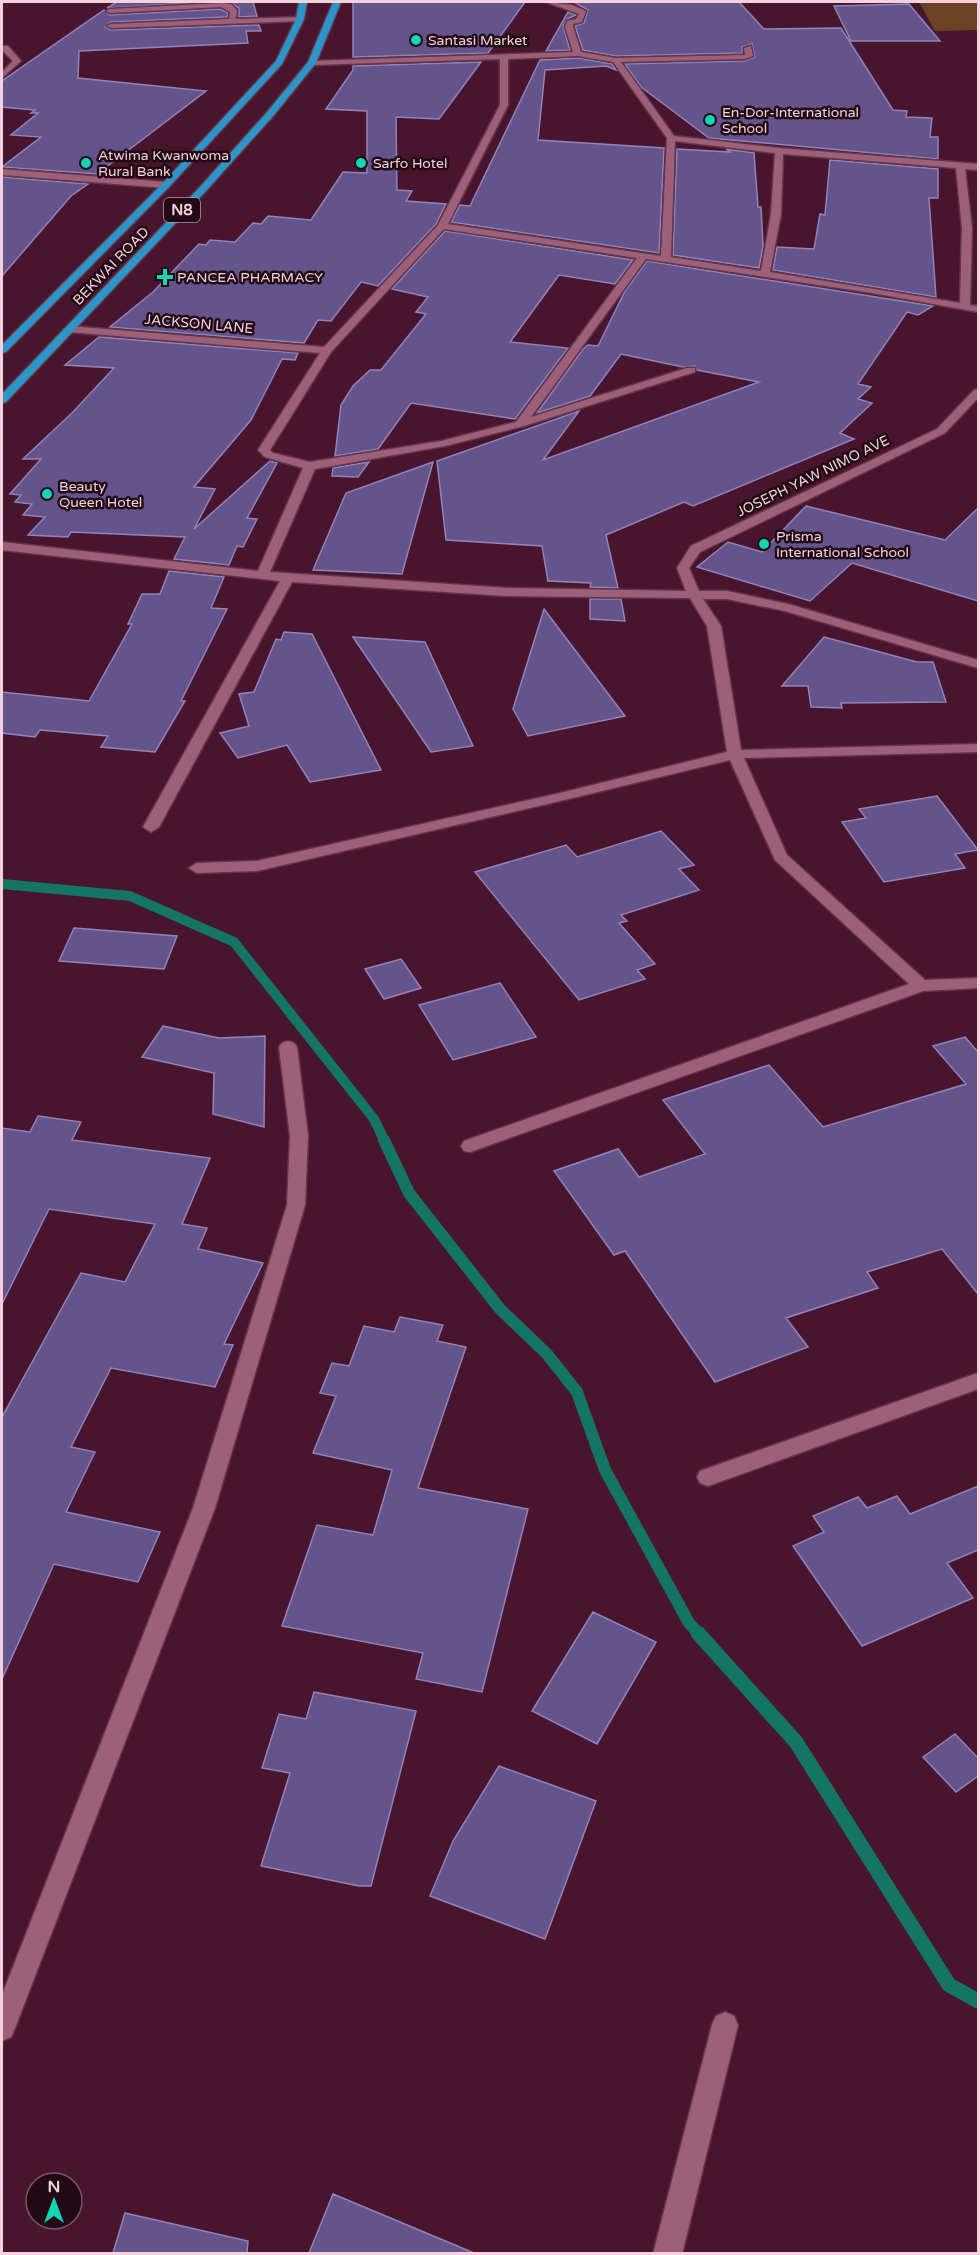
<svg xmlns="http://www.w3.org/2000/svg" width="980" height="2255" font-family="'Varela Round',sans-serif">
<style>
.green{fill:#6b4324}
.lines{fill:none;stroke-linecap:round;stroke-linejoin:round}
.stream-far2{stroke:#137562;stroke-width:10}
.stream-far1{stroke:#137562;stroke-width:12}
.stream{stroke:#137562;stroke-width:15}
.building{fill:#64548c;stroke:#9183bb;stroke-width:1.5}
.street-casing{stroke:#613649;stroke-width:3}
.highway-casing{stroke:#613649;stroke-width:3}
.street{fill:#9e6078;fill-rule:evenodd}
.highway{fill:#2e95c9;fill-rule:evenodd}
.poi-dot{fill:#12d5b4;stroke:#220a14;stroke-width:2}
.labels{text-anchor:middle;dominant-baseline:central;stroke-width:5;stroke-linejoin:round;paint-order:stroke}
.far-poi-label{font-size:14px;fill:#f4d1dd;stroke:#220a14;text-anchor:start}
.far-street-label{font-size:14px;fill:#f4d1dd;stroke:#220a14}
.shield{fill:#220a14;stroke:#b595a1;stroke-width:1.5}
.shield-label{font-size:15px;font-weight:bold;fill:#f4d1dd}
</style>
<rect width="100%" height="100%" fill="#49152c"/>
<!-- green -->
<path class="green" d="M919,2H978V30L935,31Z"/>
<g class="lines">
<!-- stream-far2 -->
<path class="stream-far2" d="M2,884L130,896L234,942L374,1119L385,1142"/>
<!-- stream-far1 -->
<path class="stream-far1" d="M384,1140L409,1193L500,1309L547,1354L577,1392L605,1470L689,1623L699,1634"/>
<!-- stream -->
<path class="stream" d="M698,1633L796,1742L949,1985L978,2001"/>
</g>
<!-- building -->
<path class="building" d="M117,2H207L107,8Z
M229,2H253L257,16L239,17V8Z
M353,2H525L488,53L353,57Z
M574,2H739L764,29L841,28L893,110L907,111L906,117L932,118L930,137H938V159L709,138L641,87L625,64L745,61L755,57L752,44L742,47V53L616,56L583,50L575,26L584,23L588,10Z
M909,4L940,41H851L834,6Z
M220,9L228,13L227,17L111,22L105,27L111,30L259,25L261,31H246L248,43L79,51L78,78L206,91L97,174L2,167L41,137L11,135L38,113H31L35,110L2,107V81L104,10L110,15Z
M568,12L576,15L567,19L563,26L570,50L546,51Z
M578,58L612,64L616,70L606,66L545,70L538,140L664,148L659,253L451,222L460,205L470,206L540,60Z
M481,62L439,119L396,117L397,190L412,191L406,201L446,204L436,224L378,286L361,282L331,321L318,320L304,343L110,327L153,292L199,244L206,245L210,240L235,242L253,223L261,224L268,216L311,220L343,172L367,173V111L326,109L353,70V66Z
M677,149L730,152L726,149L754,153L758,207H761L763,246L759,268L673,255Z
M830,160L938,169V198H929L936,297L773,270L777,247L814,249L820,214L825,215Z
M2,177L88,184L71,196L2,276Z
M445,231L633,260L615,284L559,275L510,342L568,348L515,419L411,403L378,449L335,456L341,405L353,386L370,370H381L426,314L416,312L428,297L392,289Z
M647,261L933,306L918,315L907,312L858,384L871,387L858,399L872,403L840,433L854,439L693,506L684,502L606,535L618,588L590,587L591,583L548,581L542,546L446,540L437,461L579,411L543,460L759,382L697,370L695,366L683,367L621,354L590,396L537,413L583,349L588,345L598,346L625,291Z
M99,337L298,353L295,360L282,359L251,420L194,487L215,489L194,529L270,461L277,463L247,518L257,519L243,547L237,546L229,565L174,559L185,537L71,532L68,537L28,535L45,517L23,515L32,504L15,502L21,495L10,494L41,459H23L72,413L114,368L65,365Z
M369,462L358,477L332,476L333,468Z
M433,462L402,574L313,570L346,493Z
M806,506L945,540L978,508V601L852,563L810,601L697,567L728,542L762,552Z
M169,571L224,577L211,608L227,609L181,701H185L155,752L101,747L108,736L40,730L35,737L2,733V692L89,701L132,624H128L142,594H160Z
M590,599H621L625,621L590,619Z
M544,609L625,716L528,736L513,709Z
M284,632L312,634L381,770L310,782L287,745L238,758L220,733L249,726L239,694L254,692L276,639L281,640Z
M353,637L425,642L473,746L431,752Z
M824,637L917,662H933L946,702L841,703L842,708L811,707L808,686H782Z
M937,796L978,850L955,854L965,868L884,882L842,822L866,818L859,809Z
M661,831L694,865L679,869L699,890L621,915L627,921L619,923L655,964L637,970L645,979L579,1000L475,872L566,845L577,857Z
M74,928L177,936L164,969L59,961Z
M401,959L421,988L384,999L365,969Z
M500,983L536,1037L453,1060L419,1005Z
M163,1026L219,1038L265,1036L264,1127L213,1114L214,1073L142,1057Z
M965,1037L978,1052V1294L942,1249L867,1272L878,1288L786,1318L808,1347L715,1382L625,1251L614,1255L554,1171L618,1149L639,1177L705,1154L663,1100L769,1065L823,1127L966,1084L933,1046Z
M38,1116L81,1122L72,1140L210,1158L182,1224L207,1228L198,1249L263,1263L224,1344L233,1345L215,1387L111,1368L71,1447L95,1452L66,1512L160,1532L138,1582L54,1564L2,1679V1417L81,1273L125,1282L155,1224L49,1209L2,1304V1128L30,1132Z
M400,1317L443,1325L437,1341L466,1347L418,1488L528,1509L482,1692L416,1679L423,1653L282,1626L317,1525L373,1535L392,1470L313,1453L336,1396L320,1393L332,1363L349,1366L364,1326L394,1332Z
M978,1486V1550L947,1563L973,1598L862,1646L793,1546L824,1532L813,1516L858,1497L867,1508L897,1496L910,1514Z
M593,1612L656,1642L597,1744L532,1711Z
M314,1692L416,1711L371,1886H359L261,1866L290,1773L262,1768L279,1714L306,1719Z
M955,1734L978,1758V1776L956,1792L923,1757Z
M499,1766L596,1801L545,1939L430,1896L453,1841Z
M333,2194L474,2253H309Z
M125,2213L248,2241L247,2253H113Z"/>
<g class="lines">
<!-- street casing -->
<g class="street-casing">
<path id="street" d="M546,2L572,5L586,11L582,22L573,24V27L581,52L616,58L745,55L744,48L751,46L753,56L745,59L621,62L674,136L779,148L978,164V170L965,169L972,228L970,305L978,306V312L872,293L646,259L531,417L687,368H695V372L524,426L445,446L315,469L270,572L507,588L686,591L677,568L691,546L937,429L974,390L978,389V398L945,433L700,552L689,568L699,591H727L788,604L978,660V668L785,611L727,599H703L721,626L741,750L978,744V752L744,758L787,855L925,980L978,978V988L923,991L470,1152L464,1151L461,1146L464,1141L909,984L775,860L730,760L556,802L257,871L197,873L189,868L197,863L257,861L556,794L727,752L707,626L690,598L507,596L292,582L159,827L151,832L143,827L280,581L2,550V542L258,571L303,468L265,457L258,450L320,353L69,332L64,329L69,326L324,347L438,225L500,105V59L312,65L308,63L312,61L573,52L565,27L567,21L576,19L579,14ZM578,56L613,62L667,138L661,256L448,224L508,105V59ZM675,141L775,153L771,214L761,271L671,257ZM783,154L956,168L962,228L960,303L770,272L781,214ZM444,229L637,258L516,422L441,441L310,462L273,453L270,450L331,352Z
M221,3L231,4L237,10L236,19L300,17L304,19L300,21L111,28L107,26L111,24L229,19L230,12L221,7L110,13L106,11L110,9Z
M2,46H8L21,61L2,78V72L13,61L2,50Z
M2,169L166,182L170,185L166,188L2,175Z
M288,1041L294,1043L297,1047L308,1136L305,1205L215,1508L15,2028L11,2037L2,2041V1995L193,1508L287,1205L290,1136L279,1047L282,1043Z
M978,1373V1389L708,1486L700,1483L697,1477L700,1471Z
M725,2012L734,2016L738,2025L682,2254H653L712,2025L716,2016Z"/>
</g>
<!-- highway casing -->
<g class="highway-casing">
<path id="highway" d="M299,2H307L304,19L282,64L169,187L6,352L2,353V345L163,183L276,61L296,19Z
M333,2H341L316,63L274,115L206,191L6,402L2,403V394L200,187L268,111L308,62Z"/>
</g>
<!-- street -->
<use href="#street" class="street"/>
<!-- highway -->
<use href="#highway" class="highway"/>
</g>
<!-- markers -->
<g class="poi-dot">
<circle cx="416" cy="40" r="6"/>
<circle cx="710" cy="120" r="6"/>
<circle cx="86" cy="163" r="6"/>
<circle cx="361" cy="163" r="6"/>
<path d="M162 268h6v6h6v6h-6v6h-6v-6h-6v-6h6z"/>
<circle cx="47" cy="494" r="6"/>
<circle cx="764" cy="544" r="6"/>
</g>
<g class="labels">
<!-- far-poi labels -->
<g class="far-poi-label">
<text x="428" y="40">Santasi Market</text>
<text x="722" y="112">En-Dor-International<tspan x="722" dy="16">School</tspan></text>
<text x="98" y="155">Atwima Kwanwoma<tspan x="98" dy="16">Rural Bank</tspan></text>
<text x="373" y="163">Sarfo Hotel</text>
<text x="177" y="277">PANCEA PHARMACY</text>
<text x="59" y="486">Beauty<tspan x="59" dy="16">Queen Hotel</tspan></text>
<text x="776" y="536">Prisma<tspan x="776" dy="16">International School</tspan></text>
</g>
<!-- far-street labels -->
<g class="far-street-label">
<text transform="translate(111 266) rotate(-46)">BEKWAI ROAD</text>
<text transform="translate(199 324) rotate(5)">JACKSON LANE</text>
<text transform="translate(813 476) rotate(-26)">JOSEPH YAW NIMO AVE</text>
</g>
<!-- shield labels -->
<rect class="shield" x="164" y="198" width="36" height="24" rx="4.5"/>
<g class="shield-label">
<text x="182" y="210">N8</text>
</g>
</g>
<!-- border -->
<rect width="980" height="2255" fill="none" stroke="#f4d1dd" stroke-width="6"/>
<!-- north arrow -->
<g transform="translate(54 2201)"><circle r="28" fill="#220a14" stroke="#765a64" stroke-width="1.5"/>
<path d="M0-4.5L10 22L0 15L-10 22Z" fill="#12d5b4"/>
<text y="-9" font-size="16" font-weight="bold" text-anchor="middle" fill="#f4d1dd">N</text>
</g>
</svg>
